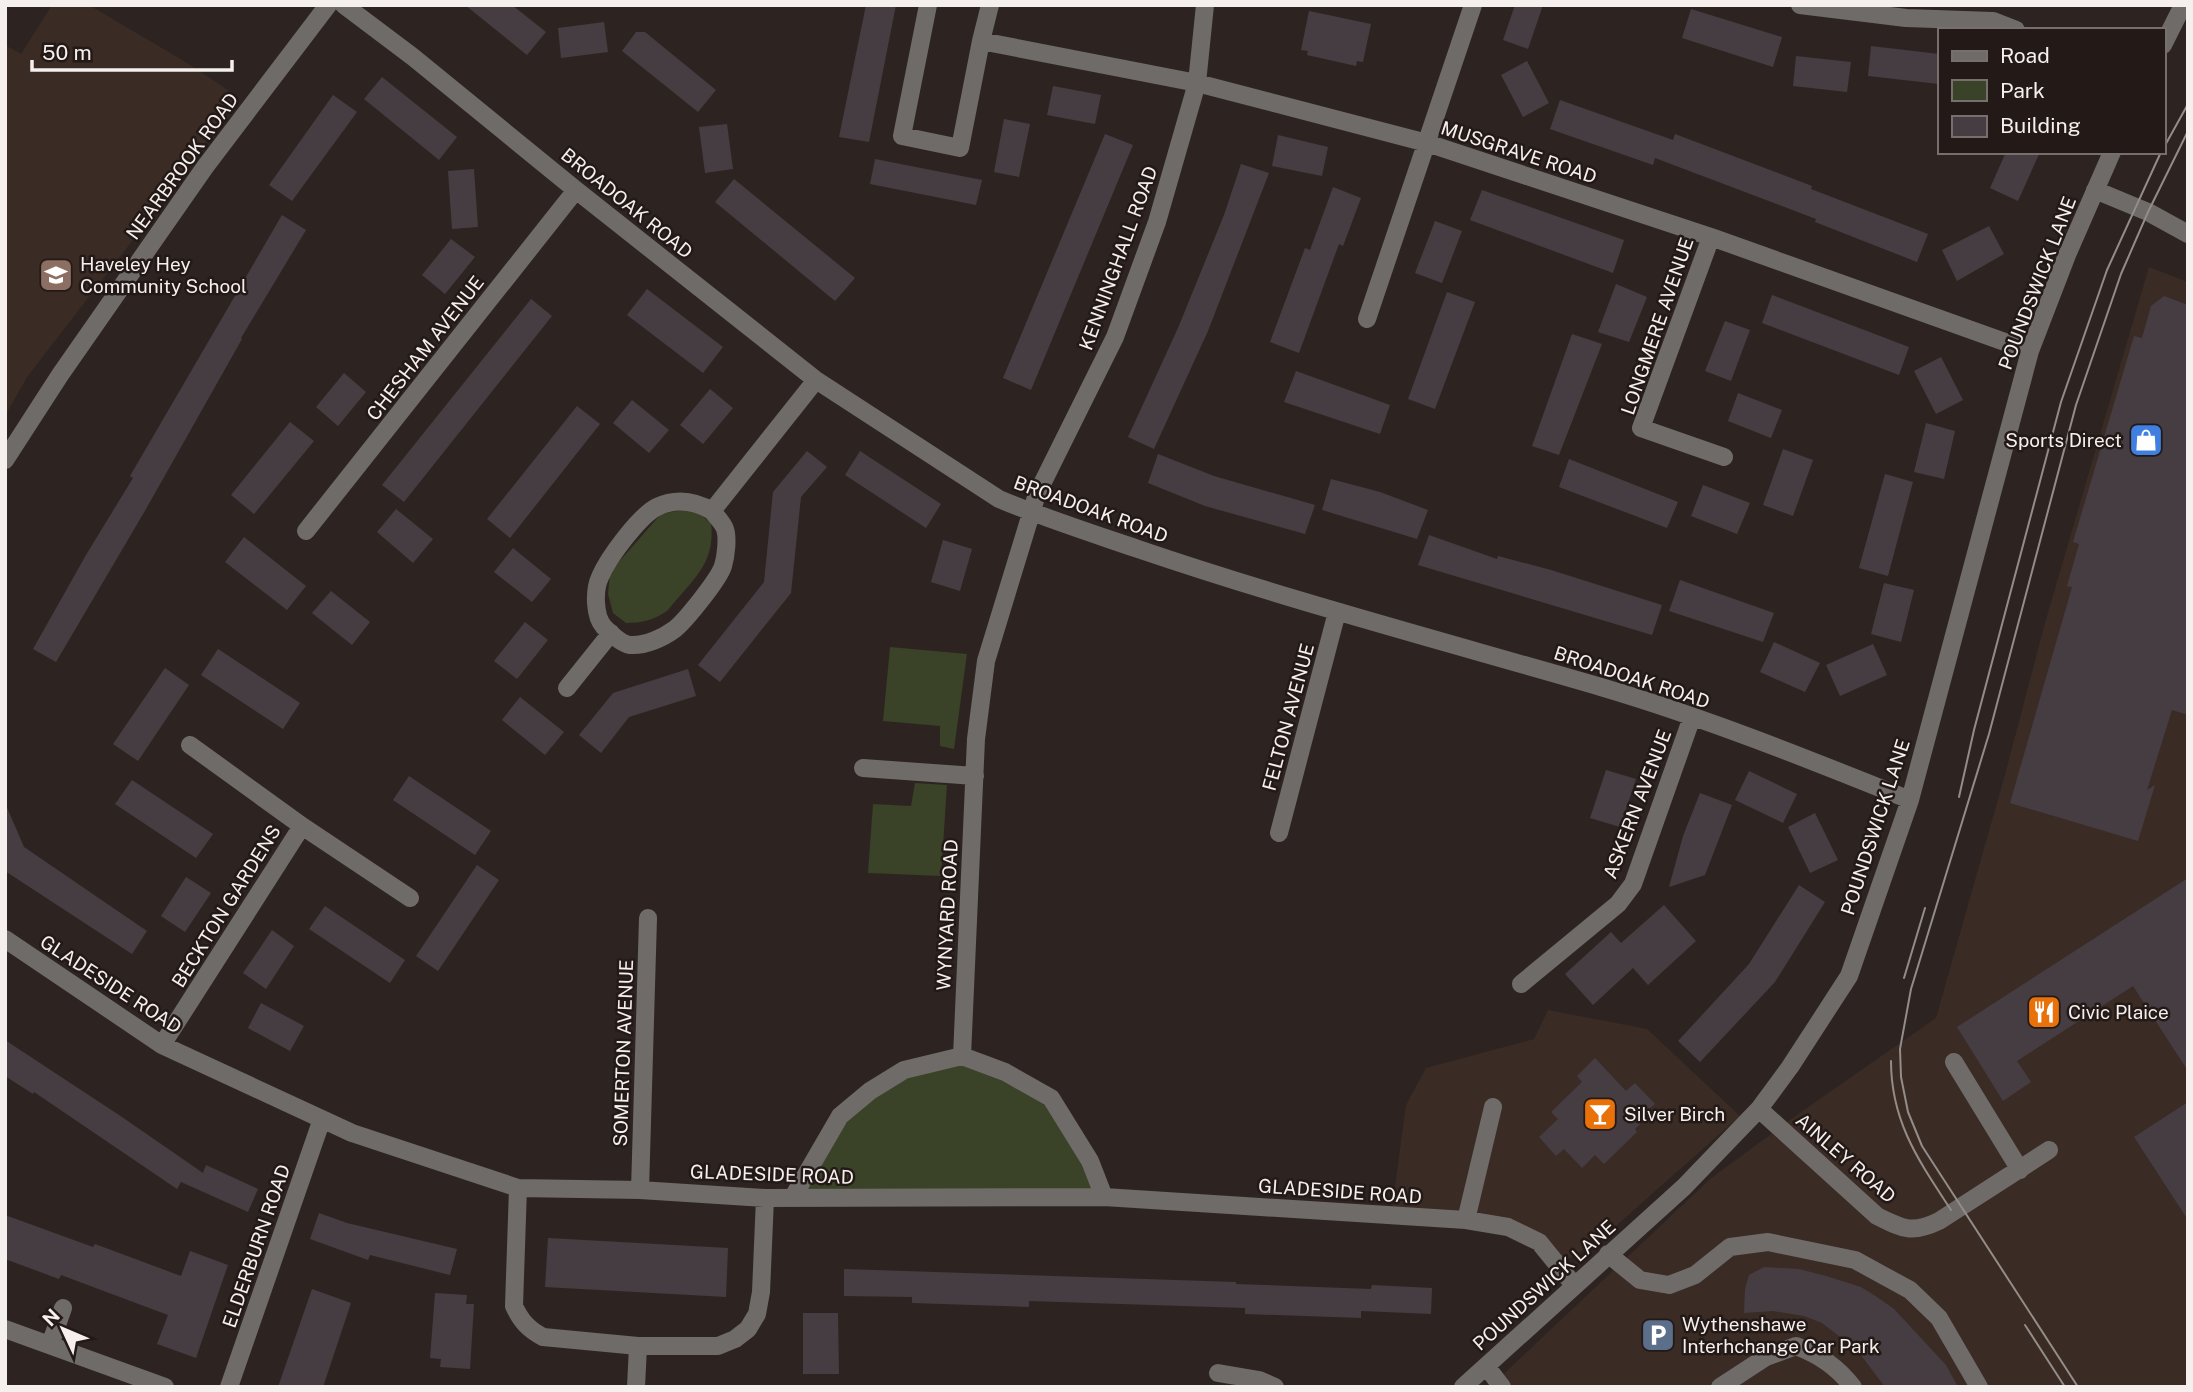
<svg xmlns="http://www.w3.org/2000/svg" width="2193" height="1392" font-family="'Public Sans',sans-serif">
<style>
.built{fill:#3a2b25}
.green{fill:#3a4227}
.building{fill:#463d43}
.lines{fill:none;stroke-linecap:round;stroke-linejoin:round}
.minor{stroke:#6f6b68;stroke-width:18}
.tram{stroke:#938c89;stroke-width:2}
.labels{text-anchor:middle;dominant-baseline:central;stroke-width:5;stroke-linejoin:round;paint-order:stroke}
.street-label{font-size:19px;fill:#f5efed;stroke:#231a17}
.poi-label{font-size:19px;fill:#f5efed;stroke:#231a17;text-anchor:start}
</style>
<rect width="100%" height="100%" fill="#2d2421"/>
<!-- built -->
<path class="built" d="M52,5H89L187,63L237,96L184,174L27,377L5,416V45L21,54Z
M2149,267L2188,282V1387H1490L1710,1179L1804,1110L1936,1018L2006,771L2045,623Z
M1548,1010L1647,1029L1740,1116L1600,1240L1558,1265L1508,1227L1391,1216L1406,1105L1426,1068L1534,1039Z"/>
<!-- green -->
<path class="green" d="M692,508L711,523C716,564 692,580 668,610C655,620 642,623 626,623L613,613L608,594L610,572L661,514Z
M890,647L967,654L954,749L940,746V726L883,721Z
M915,783L947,785L941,876L868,873L873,804L911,806Z
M962,1056L1051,1098L1104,1197H793L840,1116L870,1091Z"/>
<!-- building -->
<path class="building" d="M465,5H512L546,32L527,55Z
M866,5H896L869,142L839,137Z
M1515,5H1543L1528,49L1503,40Z
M1691,9L1782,37L1773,67L1682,38Z
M1309,11L1371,24L1363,62L1357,61L1356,66L1307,55L1308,51L1301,50Z
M604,22L608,52L561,58L558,28Z
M636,32H645L716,90L698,112L622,51Z
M1871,46L1939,54V84L1868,76Z
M1796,56L1851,62L1847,92L1793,86Z
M1527,61L1549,103L1523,117L1501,75Z
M382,77L457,137L439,160L364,99Z
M1053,86L1101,95L1095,124L1047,115Z
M333,95L357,112L292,201L269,185Z
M1560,100L1673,140L1675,134L1812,186L1811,189L1928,234L1917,262L1815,222L1816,219L1655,158L1653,165L1550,129Z
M1004,119L1030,124L1019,177L994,172Z
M727,124L733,169L705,173L699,127Z
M1105,134L1133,145L1031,390L1003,378Z
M1278,135L1328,147L1322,176L1272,166Z
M2006,152H2040L2018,201L1990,188Z
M875,159L982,180L976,205L870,184Z
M1241,164L1269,173L1208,331L1154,449L1128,437L1178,328L1224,215Z
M474,169L478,227L452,229L448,171Z
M734,179L855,278L835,301L715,202Z
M1333,187L1361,198L1343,246L1339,244L1299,353L1270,342L1305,248L1310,250Z
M1482,190L1624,240L1613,273L1470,220Z
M282,215L306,230L241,338L242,339L146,509L56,662L33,649L86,555L133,478L130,476Z
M1435,221L1462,231L1442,283L1415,273Z
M1989,226L2004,254L1957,281L1942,250Z
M451,239L475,257L445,294L422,275Z
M1616,284L1647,297L1629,342L1598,332Z
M647,289L723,347L703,373L627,315Z
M1447,292L1475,302L1435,409L1408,399Z
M1772,295L1909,347L1899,375L1762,323Z
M2164,296L2188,305V715L2172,710L2147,790L2155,785L2138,841L2010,803L2072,587L2067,586L2079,544L2073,542L2134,336L2142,338L2151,306Z
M531,299L552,316L404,502L382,485Z
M1725,321L1750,330L1731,381L1705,371Z
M1572,334L1602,344L1559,455L1532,446Z
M1941,357L1963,400L1936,414L1914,371Z
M1296,371L1390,405L1380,434L1284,402Z
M344,373L366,392L338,426L316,407Z
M710,389L733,408L703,444L680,425Z
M1738,393L1782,410L1771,438L1728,421Z
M632,400L669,430L649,453L613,423Z
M577,406L600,424L510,538L487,519Z
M290,422L314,441L254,514L231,495Z
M1926,423L1955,431L1944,479L1914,472Z
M1783,449L1813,460L1793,516L1763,505Z
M807,451L827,467L801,497L791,593L720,682L698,665L764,582L773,492Z
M860,451L941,504L926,528L845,475Z
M1158,454L1214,476L1315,505L1305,534L1205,506L1148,483Z
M1569,459L1678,502L1667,528L1559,487Z
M1885,474L1913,482L1888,576L1859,568Z
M1331,479L1380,492L1428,510L1417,539L1322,510Z
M1703,485L1750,503L1737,534L1691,516Z
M396,509L433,539L413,563L377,532Z
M1429,535L1497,559L1498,556L1551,570L1662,605L1652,635L1418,565Z
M244,537L306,586L287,610L225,562Z
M943,540L972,549L960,591L931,582Z
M513,548L551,579L532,602L494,572Z
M1680,580L1774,613L1763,642L1669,611Z
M1884,583L1914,590L1901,642L1871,634Z
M331,591L370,622L352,645L312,613Z
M525,622L548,640L517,679L494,661Z
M1774,642L1820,663L1805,692L1760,672Z
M1873,644L1887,675L1840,696L1826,665Z
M218,649L300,703L283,729L201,675Z
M165,668L189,685L138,761L113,744Z
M688,669L696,696L629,717L601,753L579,735L613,693Z
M520,697L564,732L545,755L502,720Z
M1606,770L1636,779L1620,827L1590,818Z
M1749,771L1797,794L1783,823L1735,800Z
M409,776L491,831L475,855L393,800Z
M132,780L213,834L196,858L115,804Z
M1700,793L1732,805L1705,875L1669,887L1683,836Z
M5,803L24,847L147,931L132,954L5,871Z
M1815,813L1838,860L1810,873L1788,827Z
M477,865L499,880L438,971L416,956Z
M186,877L211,893L185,932L161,916Z
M2188,878V1071L2133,986L2017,1061L2031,1082L2003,1101L1957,1027Z
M1799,885L1825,902L1775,982L1700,1062L1678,1041L1749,964Z
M1664,905L1696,941L1648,985L1633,968L1593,1005L1565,974L1611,932L1621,943Z
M325,906L405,960L390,983L309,929Z
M272,930L294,946L266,989L243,973Z
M261,1003L304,1026L290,1051L248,1028Z
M5,1040L122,1117L203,1173L206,1165L258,1189L248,1212L181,1182L177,1189L34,1092L33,1094L5,1076Z
M1595,1058L1626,1091L1635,1083L1655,1104L1645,1112L1649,1116L1635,1129L1637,1132L1604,1164L1595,1155L1582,1168L1564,1149L1556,1156L1539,1137L1558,1119L1551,1112L1582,1082L1577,1076Z
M2188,1102V1220L2134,1137Z
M319,1213L347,1223L457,1249L450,1275L370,1255L368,1260L310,1239Z
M5,1215L93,1247L95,1244L181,1276L190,1251L228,1265L196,1358L157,1344L168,1315L61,1275L59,1279L5,1259Z
M548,1238L728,1248L726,1297L545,1287Z
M1764,1267L1799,1269L1826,1276L1861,1287L1877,1297L1894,1309L1946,1365L1958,1387H1885L1857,1350L1822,1323L1804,1316L1773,1311L1744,1313L1745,1289L1749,1275Z
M844,1269L1236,1282V1284L1371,1289L1372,1285L1432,1288L1431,1314L1361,1311V1318L1245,1314V1308L1029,1301V1307L912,1303V1297L844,1296Z
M312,1289L351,1303L323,1387H278Z
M435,1293L467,1295L466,1304H474L470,1369L440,1367L441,1359L430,1358Z
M803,1313H838L839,1374H803Z"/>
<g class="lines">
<!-- minor -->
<path class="minor" d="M344,5L413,57L576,190L816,380L999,499C1044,518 1091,533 1138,549C1291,601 1446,642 1601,687C1706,718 1808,759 1910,800
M928,5L902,136L960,148L981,41L990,5
M1800,5L1906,18L1993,21L2016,30
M981,41L1197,83L1427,143L1711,237L2030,351
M2163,45L2183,5
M2095,190L2148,212L2188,234
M1711,237L1641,428L1724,457
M1367,319L1473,5
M5,460L60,375L205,167L328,5
M712,511C695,501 676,498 657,507C639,516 608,558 600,577C594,590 594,616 604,627C610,633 622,644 630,645C645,646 663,638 675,629C686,620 719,579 723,566C726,556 728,538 725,529C723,523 716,516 712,511L816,380
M306,531L576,190
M567,688L611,633
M190,745L302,826L410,898
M863,768L975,776
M1279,833L1337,612
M5,939L162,1045L352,1133L518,1188L640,1190L765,1198L1104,1197L1466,1220L1508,1227L1539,1242L1574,1285
M1521,984L1618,904L1633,884L1692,717
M162,1045L302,826
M962,1056L976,739L986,661L1037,494L1115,337L1157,222L1197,83L1205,5
M1954,1062L2020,1170
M1759,1109L1877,1216C1903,1229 1912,1234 1939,1221L2049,1150
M518,1188L514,1306C521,1321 528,1329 543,1337L638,1346H718L735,1339L748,1329L757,1314L761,1292L765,1198
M640,1190L648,918
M793,1197L840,1116L870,1091L904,1070L962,1056L1005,1072L1051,1098L1090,1161L1104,1197
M1466,1220L1493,1107
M1608,1254L1640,1280L1669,1285L1695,1275L1730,1247L1768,1242L1855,1260L1910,1290L1939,1318L1979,1387
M5,1329L165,1387
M50,1345L63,1308
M1486,1366L1502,1387
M1218,1373L1259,1380L1275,1387
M229,1387L322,1119
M636,1387L638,1346
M1463,1387L1684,1187L1759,1109L1790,1067L1849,976L1910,800L2030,351L2067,255L2112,152
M1720,1387L1766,1357L1796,1346C1820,1355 1837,1367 1853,1387"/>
<!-- tram -->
<path class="tram" d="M2163,149L2188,104
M1959,797L1974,730L2061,402L2107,270L2161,152
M1904,978L1925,908
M1891,1061C1891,1122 1919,1161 1951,1210
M2025,1325L2065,1387
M2078,1387L1922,1146L1908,1112L1901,1077L1900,1049L1911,989L1989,734L2076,405L2121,274L2148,212L2188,131"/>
</g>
<!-- icons -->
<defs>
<g id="school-square" transform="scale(1.75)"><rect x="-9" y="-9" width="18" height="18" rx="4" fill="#8d6e63" stroke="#231a17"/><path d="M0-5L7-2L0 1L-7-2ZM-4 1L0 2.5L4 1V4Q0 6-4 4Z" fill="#fff"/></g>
<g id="shop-square" transform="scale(1.75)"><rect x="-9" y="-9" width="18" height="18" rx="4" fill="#3f7fe0" stroke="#231a17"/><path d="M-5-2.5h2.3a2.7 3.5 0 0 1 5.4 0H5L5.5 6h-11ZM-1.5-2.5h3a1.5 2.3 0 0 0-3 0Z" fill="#fff"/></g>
<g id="restaurant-square" transform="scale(1.75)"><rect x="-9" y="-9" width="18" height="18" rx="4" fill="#e8710a" stroke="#231a17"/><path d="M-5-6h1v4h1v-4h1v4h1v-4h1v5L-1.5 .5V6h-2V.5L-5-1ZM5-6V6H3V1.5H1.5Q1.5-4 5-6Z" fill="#fff"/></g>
<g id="bar-square" transform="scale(1.75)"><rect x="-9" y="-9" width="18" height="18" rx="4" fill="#e8710a" stroke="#231a17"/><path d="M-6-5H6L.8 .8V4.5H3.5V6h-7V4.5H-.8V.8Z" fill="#fff"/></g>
<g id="parking-square" transform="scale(1.75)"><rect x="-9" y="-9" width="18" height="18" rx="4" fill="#5c6f8a" stroke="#231a17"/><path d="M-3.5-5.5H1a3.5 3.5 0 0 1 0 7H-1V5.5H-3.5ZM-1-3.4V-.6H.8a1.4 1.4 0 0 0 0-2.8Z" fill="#fff"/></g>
</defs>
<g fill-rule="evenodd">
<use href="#school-square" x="56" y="275"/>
<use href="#shop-square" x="2146" y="440"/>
<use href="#restaurant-square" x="2044" y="1012"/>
<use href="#bar-square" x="1600" y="1114"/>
<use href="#parking-square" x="1658" y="1335"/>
</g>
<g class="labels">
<!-- street labels -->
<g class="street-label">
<text transform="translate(1519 152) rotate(18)">MUSGRAVE ROAD</text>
<text transform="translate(182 166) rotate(-54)">NEARBROOK ROAD</text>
<text transform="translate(627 203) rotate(39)">BROADOAK ROAD</text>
<text transform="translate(1118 258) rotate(-70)">KENNINGHALL ROAD</text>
<text transform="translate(2037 283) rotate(-69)">POUNDSWICK LANE</text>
<text transform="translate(1657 326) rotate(-71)">LONGMERE AVENUE</text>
<text transform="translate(425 348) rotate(-52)">CHESHAM AVENUE</text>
<text transform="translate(1091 509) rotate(20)">BROADOAK ROAD</text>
<text transform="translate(1632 677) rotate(18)">BROADOAK ROAD</text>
<text transform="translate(1288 717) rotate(-75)">FELTON AVENUE</text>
<text transform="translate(1637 804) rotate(-69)">ASKERN AVENUE</text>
<text transform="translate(1875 827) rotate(-72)">POUNDSWICK LANE</text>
<text transform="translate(226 906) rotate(-58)">BECKTON GARDENS</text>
<text transform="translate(947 915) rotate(-87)">WYNYARD ROAD</text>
<text transform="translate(111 984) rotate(33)">GLADESIDE ROAD</text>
<text transform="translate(623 1053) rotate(-88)">SOMERTON AVENUE</text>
<text transform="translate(1846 1158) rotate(41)">AINLEY ROAD</text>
<text transform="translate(772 1174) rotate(2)">GLADESIDE ROAD</text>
<text transform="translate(1340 1191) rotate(4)">GLADESIDE ROAD</text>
<text transform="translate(256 1246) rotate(-71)">ELDERBURN ROAD</text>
<text transform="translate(1544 1285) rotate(-42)">POUNDSWICK LANE</text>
</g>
<!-- poi labels -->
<g class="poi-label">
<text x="80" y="264">Haveley Hey<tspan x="80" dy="22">Community School</tspan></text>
<text x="2122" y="440" text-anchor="end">Sports Direct</text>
<text x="2068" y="1012">Civic Plaice</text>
<text x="1624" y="1114">Silver Birch</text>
<text x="1682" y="1324">Wythenshawe<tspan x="1682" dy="22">Interhchange Car Park</tspan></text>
</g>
</g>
<!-- border -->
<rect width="2193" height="1392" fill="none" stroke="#f5efed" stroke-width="14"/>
<!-- legend -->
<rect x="1938" y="28" width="228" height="126" fill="#231a17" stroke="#776f6d" stroke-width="2"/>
<rect x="1952" y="51" width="35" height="10" fill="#6f6b68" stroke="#776f6d" stroke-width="2"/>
<text x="2000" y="63" font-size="21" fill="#f5efed">Road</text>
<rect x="1952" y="80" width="35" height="21" fill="#3a4227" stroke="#776f6d" stroke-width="2"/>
<text x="2000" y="98" font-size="21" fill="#f5efed">Park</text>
<rect x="1952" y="116" width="35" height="21" fill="#463d43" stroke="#776f6d" stroke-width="2"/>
<text x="2000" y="133" font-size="21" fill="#f5efed">Building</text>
<!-- north arrow -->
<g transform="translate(63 1329) rotate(314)" stroke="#231a17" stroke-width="5" paint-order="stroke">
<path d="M0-5L12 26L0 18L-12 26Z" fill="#f5efed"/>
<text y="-10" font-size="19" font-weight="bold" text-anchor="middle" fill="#f5efed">N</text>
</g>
<!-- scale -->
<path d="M32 60v10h200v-10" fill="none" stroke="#f5efed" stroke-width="3.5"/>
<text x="42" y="60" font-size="21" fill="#f5efed" stroke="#231a17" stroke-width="5" paint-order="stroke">50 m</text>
</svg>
